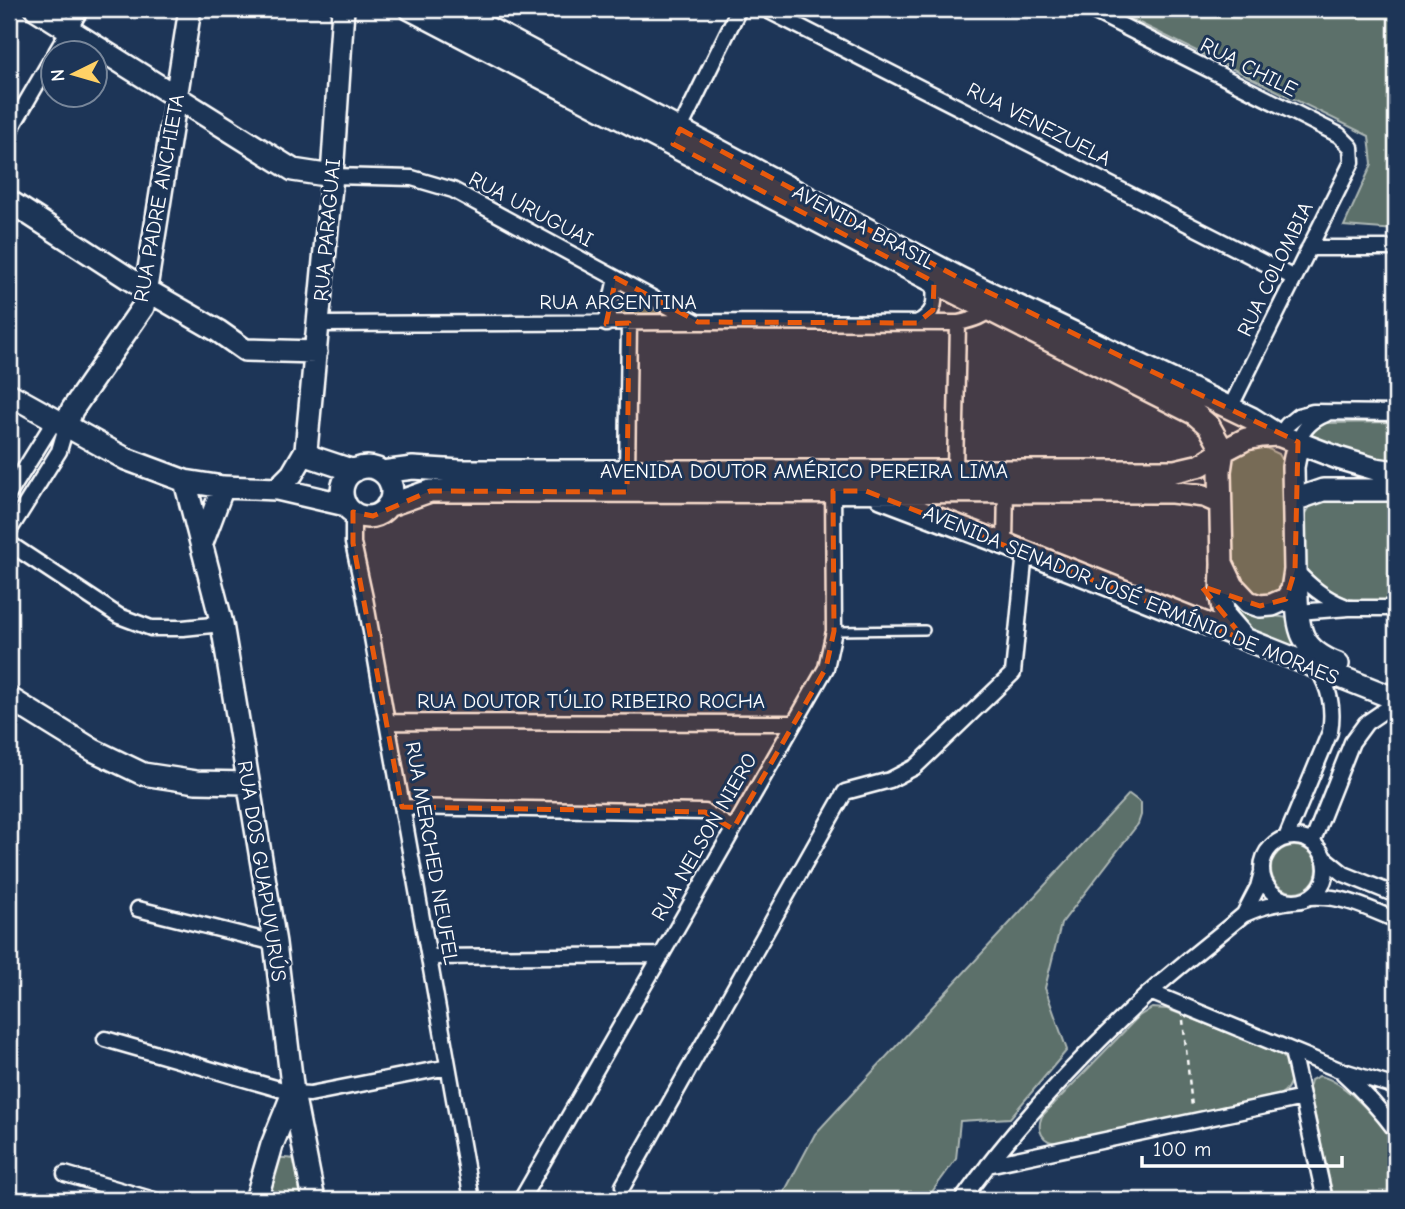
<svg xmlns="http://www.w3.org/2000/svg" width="1405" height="1209" font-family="'Comic Neue',sans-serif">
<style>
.green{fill:#5b6f6a;stroke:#adb7b4;stroke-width:2}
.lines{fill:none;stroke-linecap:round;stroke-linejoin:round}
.lane-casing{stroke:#fff;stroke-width:12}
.street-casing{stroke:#fff;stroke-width:19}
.secondary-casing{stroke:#fff;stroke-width:26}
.path{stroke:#fff;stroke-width:2.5;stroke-dasharray:5 5;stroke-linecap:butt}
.lane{stroke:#1d3557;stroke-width:7}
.street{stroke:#1d3557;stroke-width:14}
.secondary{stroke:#1d3557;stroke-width:21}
.marked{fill:#e8590c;fill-opacity:0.2;stroke:#e8590c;stroke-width:5;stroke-dasharray:14 9;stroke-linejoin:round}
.labels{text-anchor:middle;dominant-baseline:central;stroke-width:6;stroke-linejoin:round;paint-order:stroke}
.street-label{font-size:21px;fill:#fff;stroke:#1d3557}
</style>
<rect width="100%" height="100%" fill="#1d3557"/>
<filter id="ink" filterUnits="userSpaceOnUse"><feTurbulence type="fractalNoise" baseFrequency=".0143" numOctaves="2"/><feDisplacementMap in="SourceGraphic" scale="14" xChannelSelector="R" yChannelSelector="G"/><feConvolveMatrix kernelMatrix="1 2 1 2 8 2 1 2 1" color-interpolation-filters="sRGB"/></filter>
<g filter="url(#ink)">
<!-- green -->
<path class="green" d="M1111,9H1396V230L1344,226L1372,164L1369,136Z
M626,288L667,313L620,314Z
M1396,422V467L1308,437L1311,428L1323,423Z
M1262,446L1279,454L1287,468L1289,579L1276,599L1250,597L1231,564V463L1238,451Z
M1328,495H1396V602H1359L1332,593L1316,582L1304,566L1301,522L1311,505Z
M1229,591L1260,614L1288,618L1313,659L1261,640L1235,620Z
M1129,794L1141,803V815L1138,824L1061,924L1045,988L1067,1050L1010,1118L960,1121L956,1159L926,1200H780L815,1134Z
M1271 869a23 23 0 1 1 46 0a23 23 0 1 1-46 0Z
M1152,1008L1167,1009L1278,1052C1293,1064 1297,1086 1278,1096L1059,1143C1042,1143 1036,1130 1042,1116L1139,1016Z
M1319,1076C1343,1079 1378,1121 1393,1140L1396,1146V1200H1334L1309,1088L1311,1080Z
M273,1157L295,1159L302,1200H263Z"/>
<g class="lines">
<!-- lane casing -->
<g class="lane-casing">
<path id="lane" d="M834,631L925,630"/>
</g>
<!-- street casing -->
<g class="street-casing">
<path id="street" d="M765,9L1294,278
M1089,9L1339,135L1351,147L1352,162L1230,408
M56,52L81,9
M9,132L52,58
M676,137L739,9
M332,176L412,178L453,190L697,322
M1309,248H1396
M917,323C937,312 935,302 934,282
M319,324L698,322L958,323C972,320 986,317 992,304
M606,324L616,278
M1280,435L1287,425L1298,416L1313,412L1396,413
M1298,442C1304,427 1312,420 1326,414
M955,471L958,323
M627,477L629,323
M9,494L55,420
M353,512V543L365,598L472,1200
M9,531L59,451L66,427
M1005,544L1006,486
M13,546L119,616L151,628H183L222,624
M1295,570C1310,586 1324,598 1344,606
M1298,612L1349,608H1396
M387,722L794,723
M402,807L705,812L733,829
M1262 869a32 32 0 1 1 64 0a32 32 0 1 1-64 0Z
M1286,838L1330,732C1334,708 1330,689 1317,668
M1312,843L1352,742L1366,723L1385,710L1396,706
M1323,857L1344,874L1396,895
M1310,897C1343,895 1367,908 1396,920
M138,909L275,943
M1244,914L1258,887L1262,872
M429,957L661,955
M1150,992L1337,1069L1396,1087
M105,1039L293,1093L310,1094L448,1067
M1292,1051L1325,1200
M1343,1073C1363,1091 1380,1109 1396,1131
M988,1165L1303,1098
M65,1174L154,1200
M623,1186L845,792L890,780L915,767L1013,673L1025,552
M521,1200L826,668L834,631L833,483
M962,1200C1016,1125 1080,1057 1148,994C1179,966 1212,941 1243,915C1260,907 1274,903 1292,901"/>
</g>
<!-- secondary casing -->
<g class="secondary-casing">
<path id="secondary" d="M36,9L293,170L332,176
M410,9L946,288L1195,414L1209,426L1223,451
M452,9L961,279L1251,418L1278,435L1338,458L1375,469L1396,472
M9,201L145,289L218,331L245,350L316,352
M9,394L126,459L185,481L223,487L277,489L346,505
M66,427L72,410L143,307L190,9
M306,450L312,457L354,471
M1223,451L1220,471L1222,563L1233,586L1248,602L1260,606L1272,605L1286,599L1292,590L1295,570L1293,467L1298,442
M342 492a25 25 0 1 1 50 0a25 25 0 1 1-50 0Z
M382,472L413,468L461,471H1175L1201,465L1223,451L1246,439L1262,436L1278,435
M185,481L222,624L275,943L293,1093L314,1200
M277,489L292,474L306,450L332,176L343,9
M881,497L1005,544L1396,699
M1294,500L1323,490H1396
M387,506L430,491L1172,492L1204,496L1220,503
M202,543L223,487
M1222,565L1221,598L1224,615L1243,637
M1296,579C1299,622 1293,647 1338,664
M9,698L93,750L143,774L196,782L248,783
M256,1200L272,1145L293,1093"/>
</g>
<!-- path -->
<path class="path" d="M1183,1020L1192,1107"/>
<!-- lane -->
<use href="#lane" class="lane"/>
<!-- street -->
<use href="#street" class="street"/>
<!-- secondary -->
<use href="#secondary" class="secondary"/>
</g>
</g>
<!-- marked area -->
<path class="marked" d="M680,129L961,279L1298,442L1295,570L1286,599L1260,606L1201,586L1245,640L866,491H833L834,631L826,668L733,829L705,812L402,807L353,543V512L373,516L430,491L627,492L629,323L606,324L616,278L698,322L917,323L933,310L934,282L673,144Z"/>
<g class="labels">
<!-- street labels -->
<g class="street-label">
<text transform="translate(1249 67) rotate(27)">RUA CHILE</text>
<text transform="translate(1039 124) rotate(27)">RUA VENEZUELA</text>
<text transform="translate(159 198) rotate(-80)">RUA PADRE ANCHIETA</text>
<text transform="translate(531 209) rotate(28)">RUA URUGUAI</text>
<text transform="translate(864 227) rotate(28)">AVENIDA BRASIL</text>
<text transform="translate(327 230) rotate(-85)">RUA PARAGUAI</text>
<text transform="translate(1275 269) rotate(-64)">RUA COLOMBIA</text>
<text x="618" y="302">RUA ARGENTINA</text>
<text x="804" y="471">AVENIDA DOUTOR AMÉRICO PEREIRA LIMA</text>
<text transform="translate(1131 595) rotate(22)">AVENIDA SENADOR JOSÉ ERMÍNIO DE MORAES</text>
<text x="591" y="701">RUA DOUTOR TÚLIO RIBEIRO ROCHA</text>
<text transform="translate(704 837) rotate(-60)">RUA NELSON NIERO</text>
<text transform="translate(432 853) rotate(80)">RUA MERCHED NEUFEL</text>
<text transform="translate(262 871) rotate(81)">RUA DOS GUAPUVURÚS</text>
</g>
</g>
<!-- margin -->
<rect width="1405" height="1209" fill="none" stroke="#1d3557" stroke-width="35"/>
<rect x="18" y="18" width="1370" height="1174" fill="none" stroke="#fff" stroke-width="2.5" filter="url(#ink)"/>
<!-- north arrow -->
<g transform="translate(74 74) rotate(265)"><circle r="33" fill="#1d3557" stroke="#77869a" stroke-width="2"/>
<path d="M0-5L12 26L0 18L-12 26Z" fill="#ffd166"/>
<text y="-10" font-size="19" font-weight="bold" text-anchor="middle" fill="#ffffff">N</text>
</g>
<!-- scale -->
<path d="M1142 1156v10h200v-10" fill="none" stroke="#ffffff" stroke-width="3.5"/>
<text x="1153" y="1156" font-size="21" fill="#ffffff" stroke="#1d3557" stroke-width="5" paint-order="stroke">100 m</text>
</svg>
